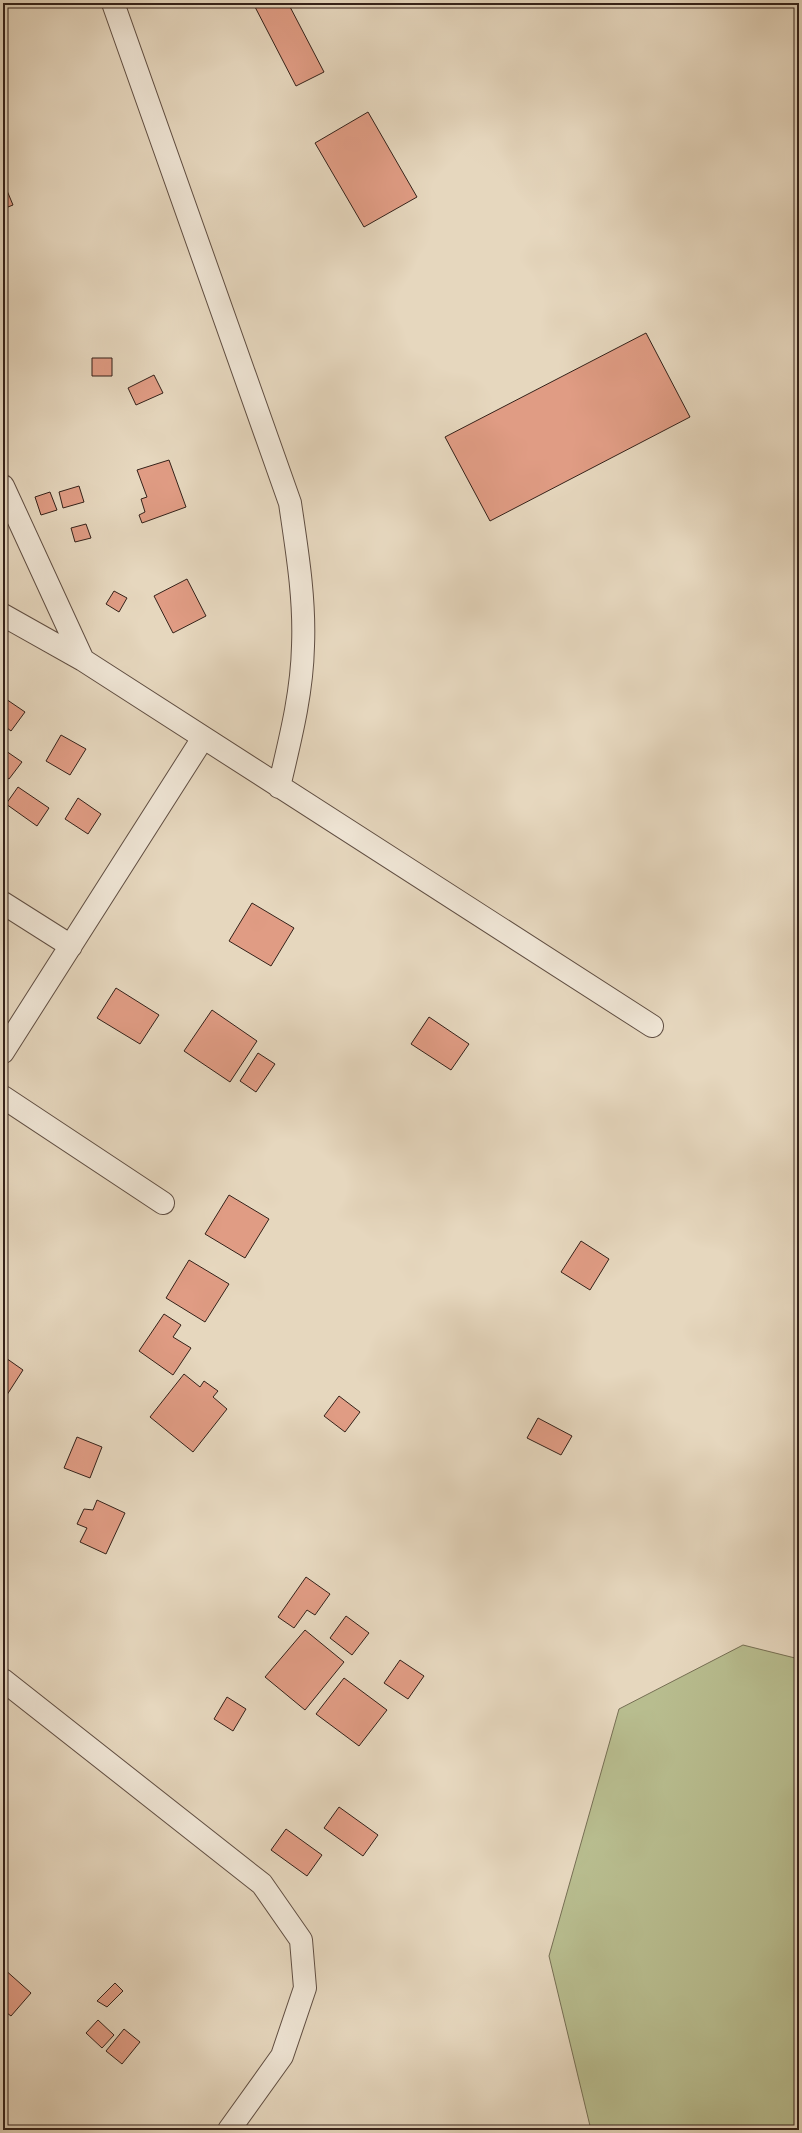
<svg xmlns="http://www.w3.org/2000/svg" width="802" height="2133" font-family="'IM FELL French Canon',serif">
<style>
.green{fill:#b8bd8f;stroke:#766f54}
.building{fill:#e09c84;stroke:#342119}
.lines{fill:none;stroke-linecap:round;stroke-linejoin:round}
.street-casing{stroke:#604e42;stroke-width:24}
.street{stroke:#efe5d5;stroke-width:22}
</style>
<rect width="100%" height="100%" fill="#e6d7be"/>
<filter id="stains"><feTurbulence type="fractalNoise" baseFrequency=".005" numOctaves="4"/><feColorMatrix values="0 0 0 0 .2 0 0 0 0 .09 0 0 0 0 .02 0 0 0 .5 -.17"/></filter>
<radialGradient id="worn" r=".72"><stop offset=".6" stop-color="#630" stop-opacity="0"/><stop offset="1" stop-color="#630" stop-opacity=".3"/></radialGradient>
<!-- green -->
<path class="green" d="M743,1645L799,1659V2130H591L549,1956L619,1709Z"/>
<!-- building -->
<path class="building" d="M258,3H288L324,72L296,86L254,5Z
M368,112L417,197L364,227L315,143Z
M3,181L13,205L3,209Z
M646,333L690,417L490,521L445,437Z
M92,358H112V376H92Z
M154,375L163,393L136,405L128,388Z
M169,460L186,507L142,523L139,515L145,512L141,499L147,497L137,470Z
M79,486L84,502L63,508L59,492Z
M50,492L57,510L41,515L35,497Z
M86,524L91,538L75,542L71,528Z
M187,579L206,616L173,633L154,596Z
M114,591L127,598L119,612L106,604Z
M3,697L25,712L11,731L3,725Z
M61,735L86,749L70,775L46,761Z
M6,751L22,762L9,779L3,775V756Z
M18,787L49,808L37,826L6,804Z
M78,798L101,814L88,834L65,819Z
M252,903L294,928L271,966L229,941Z
M116,988L159,1015L140,1044L97,1018Z
M212,1010L257,1041L230,1082L184,1051Z
M429,1017L469,1044L451,1070L411,1044Z
M258,1053L275,1064L256,1092L240,1081Z
M229,1195L269,1219L245,1258L205,1234Z
M581,1241L609,1259L590,1290L561,1272Z
M189,1260L229,1284L205,1322L166,1298Z
M164,1314L181,1325L173,1337L191,1348L173,1375L139,1351Z
M3,1356L23,1370L3,1401Z
M184,1374L200,1387L204,1381L218,1391L213,1397L227,1409L193,1452L150,1417Z
M339,1396L360,1412L345,1432L324,1416Z
M538,1418L572,1436L561,1455L527,1438Z
M77,1437L102,1447L90,1478L64,1468Z
M97,1500L125,1513L106,1554L80,1542L87,1528L77,1524L84,1509L93,1510Z
M306,1577L330,1594L315,1615L307,1610L294,1628L278,1617Z
M346,1616L369,1633L352,1655L330,1638Z
M305,1630L344,1662L305,1710L265,1677Z
M400,1660L424,1676L408,1699L384,1683Z
M344,1678L387,1710L359,1746L316,1714Z
M227,1697L246,1709L233,1731L214,1719Z
M339,1807L378,1835L363,1856L324,1828Z
M286,1829L322,1855L307,1876L271,1850Z
M3,1968L31,1993L11,2016L3,2010Z
M115,1983L123,1991L107,2007L97,2001Z
M98,2020L114,2035L102,2048L86,2033Z
M124,2029L140,2042L122,2064L106,2051Z"/>
<g class="lines">
<!-- street casing -->
<g class="street-casing">
<path id="street" d="M113,3L290,503C297,551 305,598 303,646C302,694 290,740 279,787
M3,486L83,660
M3,615L83,660L652,1026
M3,903L71,946
M3,1052L203,738
M3,1097L163,1203
M3,1680L262,1884L301,1940L305,1988L282,2056L229,2130"/>
</g>
<!-- street -->
<use href="#street" class="street"/>
</g>
<!-- margin -->
<rect width="802" height="2133" fill="none" stroke="#e6d7be" stroke-width="16"/>
<rect x="4" y="4" width="794" height="2125" fill="none" stroke="#342119" stroke-width="2"/>
<rect x="8" y="8" width="786" height="2117" fill="none" stroke="#342119"/>
<rect width="100%" height="100%" filter="url(#stains)"/>
<rect width="100%" height="100%" fill="url(#worn)"/>
</svg>
